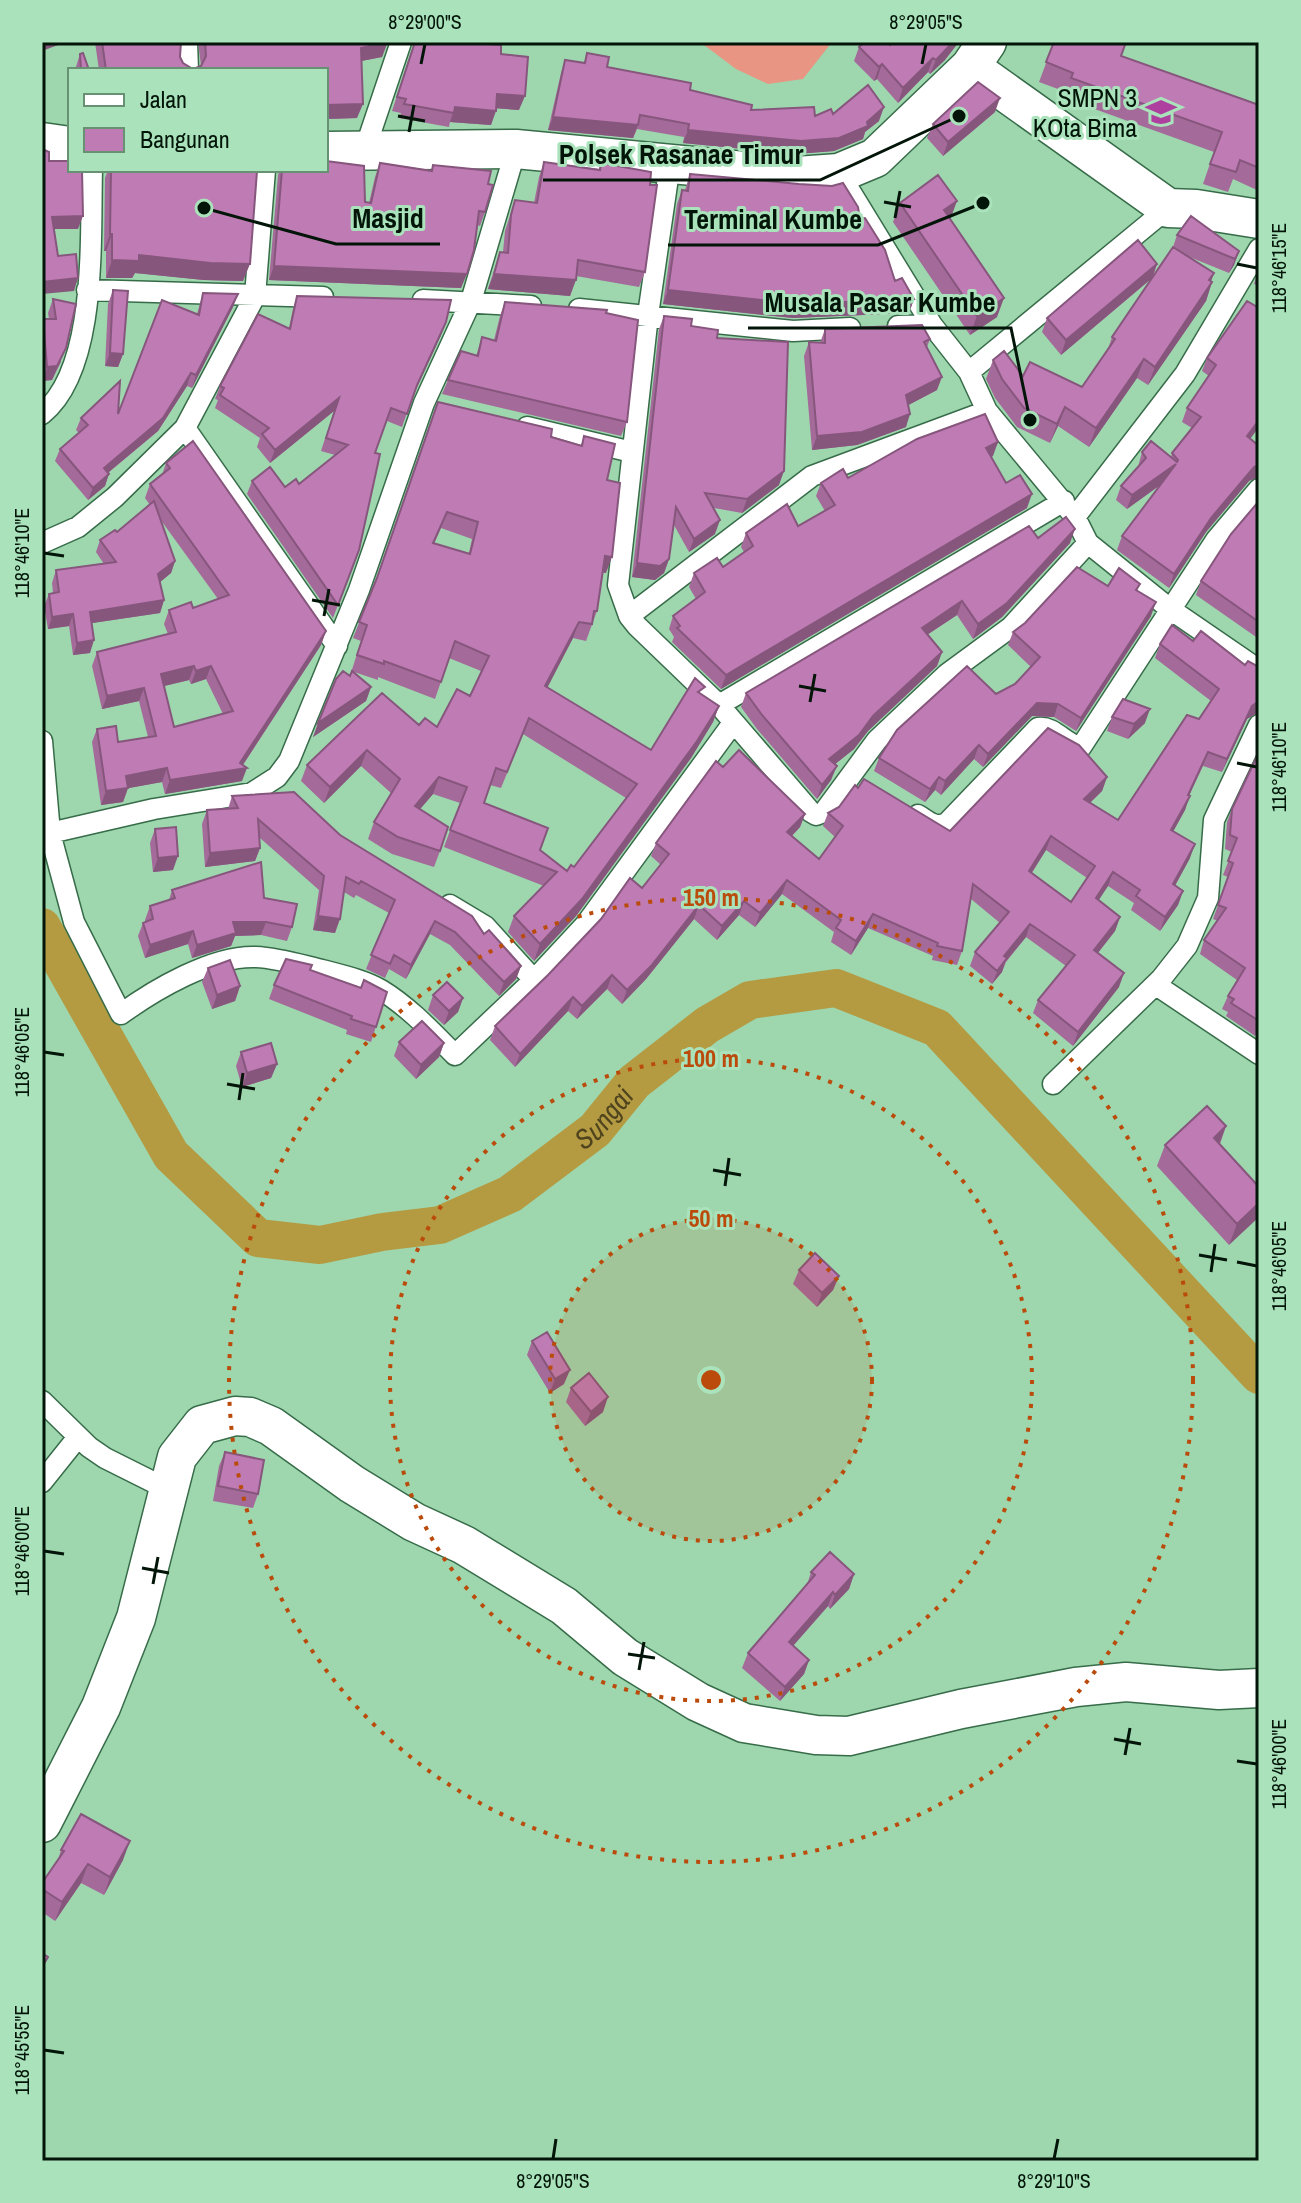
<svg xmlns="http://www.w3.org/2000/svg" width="1301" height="2203" font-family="'Archivo Narrow',sans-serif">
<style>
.green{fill:#e89683}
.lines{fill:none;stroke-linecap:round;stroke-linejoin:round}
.river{stroke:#b49b42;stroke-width:38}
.street-casing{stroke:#376c49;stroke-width:23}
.highway-casing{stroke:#376c49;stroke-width:41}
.street{stroke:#fff;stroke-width:20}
.highway{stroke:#fff;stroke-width:38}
.wall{fill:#a46a9a;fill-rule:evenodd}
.shaded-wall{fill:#86567d}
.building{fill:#bf7bb3;stroke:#86567d;stroke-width:2;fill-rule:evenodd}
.ticks{fill:none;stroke:#021508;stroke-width:3}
.ring{fill:none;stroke:#ba4b0b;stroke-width:4;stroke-dasharray:4 8}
.labels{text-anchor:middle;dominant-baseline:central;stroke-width:6;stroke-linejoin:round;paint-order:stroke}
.poi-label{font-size:26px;fill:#021508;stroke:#aae3bb;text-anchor:end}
.water-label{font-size:28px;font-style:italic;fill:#4f441e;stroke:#aae3bb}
.centre{fill:#ba4b0b;stroke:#aae3bb;stroke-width:4}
.ring-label{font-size:24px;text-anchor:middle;font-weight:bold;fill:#ba4b0b;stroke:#aae3bb;stroke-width:6;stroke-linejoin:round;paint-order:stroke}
.leader{fill:none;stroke:#021508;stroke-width:3}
.callout-dot{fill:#021508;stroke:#aae3bb;stroke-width:3}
.callout-label{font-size:28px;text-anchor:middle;font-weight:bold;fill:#021508;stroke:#aae3bb;stroke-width:6;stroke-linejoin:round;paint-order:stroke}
.neatline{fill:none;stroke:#021508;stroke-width:3}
.ticks-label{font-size:20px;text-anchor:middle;fill:#021508}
</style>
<rect width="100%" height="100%" fill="#9ed6ae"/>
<!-- green -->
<path class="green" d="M700,42H832L803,79L768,84L736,69Z"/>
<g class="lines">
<!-- river -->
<path class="river" id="s1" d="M42,927L171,1155L258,1238L320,1245L382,1232L440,1225L510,1194L595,1130L634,1082L707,1025L750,1000L836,988L937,1028L1259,1375"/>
<!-- street casing -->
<g class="street-casing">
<path id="street" d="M187,42L188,70
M365,149L401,42
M670,164L648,315L618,585L629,616L637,626L719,705L811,812L816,815L824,812L877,740L947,674L1011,627L1088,543L1075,517
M839,173L932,325L969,372L987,411L1075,517L1185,374L1259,249
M87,290L323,297
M423,300L531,306
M579,309L793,331L850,328
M898,326L932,325
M969,372L1168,208
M42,414C98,369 90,237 92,170
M527,427L632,452
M185,428L337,646
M42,543L78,527L115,497L185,428L255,296L265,170
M1088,543L1170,609L1259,670
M629,616L812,476L987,411
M719,705L1064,501
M42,741L50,833L74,922L121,1014C154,990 213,955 256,957C278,958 301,965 322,970C341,975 364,980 381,990C409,1007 432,1032 455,1055L534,980L586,924L733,723
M918,815C928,821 935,829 947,823L1038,728C1056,726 1064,745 1081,747L1216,540L1259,489
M50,833L154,809L252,793L277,777L289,761L359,590L424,403L471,301L516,149
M450,905L485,926L534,980
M1156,985L1259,1054
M1053,1084L1161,979L1187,946L1208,898L1214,820L1259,725
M42,1401L89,1447L105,1458L169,1490
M42,1482L78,1437"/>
</g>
<!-- highway casing -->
<g class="highway-casing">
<path id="highway" d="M970,67L1168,208L1196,209L1259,219
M42,142L70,146
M326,151L516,149L796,176L839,173L875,158L970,67L987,42
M42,1823L101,1707L136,1618L177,1457L202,1425L235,1416L250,1417L271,1426L352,1484L414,1522L464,1545L564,1606L625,1657L698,1702L744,1723L816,1735L849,1736L961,1709L1076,1687L1126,1682L1219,1690L1259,1688"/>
</g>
<!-- street -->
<use href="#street" class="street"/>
<!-- highway -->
<use href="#highway" class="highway"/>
</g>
<!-- wall -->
<path class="wall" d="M95,42H181L180,57L183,63L193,69L201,66L198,42H388L382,57L361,61L357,118L326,119V70H99Z
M412,42H461L501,54L519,110L496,108L491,125L450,122L449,127L399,118L401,113L392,111L413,46Z
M1054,42L1259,105V191L1233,179L1228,192L1203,184L1214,152L1064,98L1066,92L1039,82Z
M890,45L945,60L930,74L928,72L898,103L877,79L874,81L854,61L859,47Z
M587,53L607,67L690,90L751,110L815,116L833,114L879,121L865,132L863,139L834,151L796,154L683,143L684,137L637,129L633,138L548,130L561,73L565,60L584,63Z
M80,54L89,70H75Z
M995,112L943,156L927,138L933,124Z
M544,162L599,169L601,163L650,185L645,272L639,287L576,276L570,296L488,289L500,252H503L505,231L515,200L534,203L539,177Z
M380,163L431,170L433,165L485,212L480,226L477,225L461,288L269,280L278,175L280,170H326L365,202L369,203L375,177Z
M108,170H254L243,281L204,280L135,273L132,278H106V251H104L105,178Z
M690,174L860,219L895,281L914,299L909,313L793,318L663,304L677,204L682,190H685Z
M900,203L950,219L997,317L970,335L893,222Z
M1177,235L1239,251L1234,265L1229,273L1187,256L1214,273L1211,281L1212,282L1206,301L1148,385L1137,378L1089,447L1058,426L1050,443L1017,427L995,398L986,379L993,360L1023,376L1082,387L1107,352L1112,337L1151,279L1061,355L1042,332L1047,318L1157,264L1153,276L1173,247Z
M1259,269V286L1254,284Z
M113,290L123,354L118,367L105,366L108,304Z
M203,293L233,307L192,388L187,386L158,431L108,473L105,486L88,500L55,461L60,449L79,433L76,430L81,418L118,414L197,314Z
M297,296L441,335L413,396L402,427L387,421L375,453L359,550L333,618L247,494L252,481L285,487L299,484L335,455L321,451L334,411L270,463L257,447L260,438L215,408L218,400L215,399L220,386L289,328L293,309Z
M53,299L61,362L52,380L42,381V322L43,319H49L48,313Z
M505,302L606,313L627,422L621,436L442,394L448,380L476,356L482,337L494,340L500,316Z
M1259,308L1250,439L1249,481L1206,532L1169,588L1117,550L1122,536L1159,486L1127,509L1116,500L1121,486L1138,467L1142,452L1171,457L1172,453L1192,428L1182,422L1187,408L1209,376L1202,371L1207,358Z
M664,316L691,326L779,485L742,513L714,508L715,534L689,552L674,525L669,559L664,573L655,580L632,577L659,329Z
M825,329L930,339L927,347L937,390L908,405L906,427L857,445L812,450L804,356L809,342L820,343Z
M438,402L581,445L584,436L607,480L606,573L603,572L597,611L586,641L573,638L547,687L651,750L702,695L719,706L713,722L691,758L576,916L534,961L508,932L514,916L544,886L444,847L460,803L433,794L420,809L440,851L434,867L392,854L368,839L374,822L391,793L361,766L324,803L301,781L307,765L419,725L437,727L470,696L481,671L449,658L435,699L378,677V680L354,672L371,687L366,701L313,737L350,676L361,641L353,638L375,582ZM441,528L472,539L469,553L434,544ZM523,734L626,798L574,867L567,871L540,850L484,803L490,785L501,788Z
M993,456L991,457L1006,483L1027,508L721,689L672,642L674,637L669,629L673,616L696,599L689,587L694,573L723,567L744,552L741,547L746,533L798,526L825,511L816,496L821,483Z
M166,463L326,631L321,645L243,765L242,781L165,794L162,782L128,788L123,802L101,805L92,742L97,729L118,742L148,737L139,701L102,709L92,666L97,652L168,634L164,624L169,610L193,608L218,599L160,519L175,561L171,573L160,582L164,600L160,613L92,623L90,653L73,655L69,626L48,629L44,606L49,594L53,593L52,583L56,570L104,564L96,552L100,540L117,532L150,505L145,498L150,484L162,475ZM206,679L223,714L174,727L164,686L189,680L191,684Z
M1259,501V639L1196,595L1201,581Z
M1038,538L1070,543L1002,617L973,639L957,615L927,635L942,652L937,666L868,731L854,749L835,764L831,780L817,799L757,729L741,707L746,693Z
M1140,584L1137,591L1151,616L1076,731L1054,717L1032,716L983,767L974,759L941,795L935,790L925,802L874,771L879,758L1015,684L1031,667L1008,645L1013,632L1108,586Z
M1193,641L1245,665L1259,667V712L1247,719L1222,772L1203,766L1189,796L1185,810L1173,832L1190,858L1175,886L1183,891L1178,905L1160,931L1131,910L1134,903L1108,886L1098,900L1120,917L1115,931L1098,953L1119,987L1073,1046L1033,1013L1038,1000L1066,966L1026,937L1006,962L1002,972L992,984L970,966L975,952L1000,923L971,899L962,951L957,965L932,960L933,956L868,928L851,955L831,942L834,932L782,894L755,927L739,915L717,940L694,919L646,979L622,1004L607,989L577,1019L568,1011L515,1067L490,1040L495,1026L642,888L661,865L651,856L656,843L723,767L805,814L800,827L792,836L819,859L835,837L823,826L828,813L839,807L858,788L950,831L1107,777L1102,791L1090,803L1118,820L1199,719L1211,701L1155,658L1160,644ZM1046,850L1087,878L1071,902L1032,873Z
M1112,717L1145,723L1128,739L1107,731Z
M1259,752V1031L1255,1036L1226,1016L1228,1012L1222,1009L1228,996L1237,980L1200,954L1204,940L1218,921L1213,919L1228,877L1223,875L1232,852L1225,849L1227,822L1232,809Z
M232,796L340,835L484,934L521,966L516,979L499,996L450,945L430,934L406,979L389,969L385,978L366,969L389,913L356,895L354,898L344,892L335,933L313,930L319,890L260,838V848L255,861L205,867L202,824L207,810L228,809Z
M155,829L173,870L153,872L150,843Z
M172,890L264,898L292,927L287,941L261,935L235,936L231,946L192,958L188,944L145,958L138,936L143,923L145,922V920L150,906L169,900Z
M208,968L240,986L235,1001L212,1009L202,982Z
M310,970L361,988L387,992L371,1042L346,1034L347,1030L269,999L274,985Z
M433,995L463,998L458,1012L444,1025L428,1010Z
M399,1042L444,1043L439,1057L416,1079L394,1056Z
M241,1052L277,1064L271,1078L242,1087L236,1066Z
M1226,1126L1220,1144L1259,1187L1229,1245L1157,1166L1165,1145Z
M799,1270L839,1276L833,1290L817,1307L793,1284Z
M532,1341L564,1384L550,1393L527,1355Z
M571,1388L603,1412L585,1426L566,1402Z
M225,1452L258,1494L253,1508L213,1501L219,1466Z
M811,1572L854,1574L849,1589L830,1609L828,1606L793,1646L809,1660L804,1674L780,1701L742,1668L748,1653L807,1585Z
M61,1850L123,1860L104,1895L81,1883L55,1921L42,1912V1883L58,1860Z"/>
<!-- shaded-wall -->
<path class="shaded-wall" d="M42,42H66L42,51Z
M953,42H959L945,60L930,74L936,60Z
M387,43L382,57L356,62L361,48Z
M933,58L928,72L898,103L903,88Z
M882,64L877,79L874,81L879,67Z
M497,94L525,96L519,110L492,108Z
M1000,98L995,112L943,156L948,142Z
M363,104L357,118L326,119V105Z
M455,107L496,111L491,125L450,122Z
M884,107L879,121L865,132L863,139L834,151L796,154L683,143L688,130L867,122Z
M553,117L638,125L633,138L548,130Z
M957,201L950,220L944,210Z
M83,216L78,229H47L52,217Z
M110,234H112L106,251H104Z
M1239,251L1234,265L1229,273L1235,259Z
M139,255L250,264L243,281L204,280L135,273L132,278H106L112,260Z
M1157,264L1152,278L1061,355L1066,340Z
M274,266L467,274L461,288L269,280Z
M1214,273L1208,289L1212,282L1206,301L1148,385L1155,367Z
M494,274L576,280L570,296L488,289Z
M78,278L74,291L42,294V282Z
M668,290L914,299L909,313L793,318L663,304Z
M238,294L233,307L192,388L196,375Z
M1004,298L997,317L970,335L977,316Z
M446,322L441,335L412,398L417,385Z
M66,348L52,380L42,381L47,367Z
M110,353L123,354L118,367L105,366Z
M1144,359L1137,378L1089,447L1096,428Z
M191,373L187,386L158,431L99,480L104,468Z
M942,377L937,390L901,409L906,395Z
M339,398L334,411L270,463L275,450Z
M1065,407L1058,426L1050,443L1057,424Z
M910,414L906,427L857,445L812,450L817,436Z
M1259,420V427L1242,450L1247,436Z
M998,442L993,456L981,461L986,448Z
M1176,464L1171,477L1127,509L1132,495Z
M1259,465V477L1249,481L1206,532L1169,588L1174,574L1211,518L1254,467Z
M784,471L779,485L742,513L747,499Z
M109,474L105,486L88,500L93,488Z
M1032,494L1027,508L721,689L726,675Z
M720,520L715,534L689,552L694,539Z
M1075,529L1070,543L1002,617L973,639L978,624Z
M605,556L612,557L606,573L599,572Z
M669,559L664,573L655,580L632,577L637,563Z
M175,561L171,573L154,587L158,574Z
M164,600L160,613L86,624L90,612Z
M962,601L957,615L916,642L922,628Z
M1156,602L1151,616L1076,731L1081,718Z
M73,614L69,626L48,629L52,617Z
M579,622L573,638L540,702L545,686Z
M326,631L321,645L240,769L247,768L242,781L165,794L170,780L240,763Z
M94,640L90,653L73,655L77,643Z
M942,652L937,666L868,731L854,749L824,773L829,759Z
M194,666L189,680L156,688L161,674Z
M211,666L206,679L191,684L196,671Z
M371,687L366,701L313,737L318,723Z
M144,688L139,701L102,709L107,696Z
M1259,701V712L1247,719L1222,772L1227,759L1252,706Z
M1037,703L1058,704L1054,717L1032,716L983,767L988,754Z
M719,706L713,722L691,758L576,916L534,961L540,944Z
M1150,709L1145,723L1128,739L1134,724Z
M979,745L974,759L941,795L945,781Z
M367,750L361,766L324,803L330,787Z
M1208,752L1184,807L1190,796L1185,810L1166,844L1171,830Z
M837,766L831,780L817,799L822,785Z
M167,768L162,782L124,789L128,788L123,802L101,805L106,791L126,776Z
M439,777L433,794L409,822L415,806Z
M939,777L935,790L925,802L930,789Z
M1107,777L1102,791L1079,813L1084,799Z
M805,814L800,827L782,846L787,832Z
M1051,836L1046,850L1024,884L1029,871Z
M1195,844L1190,858L1168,898L1173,884Z
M260,848L255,861L205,867L210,853Z
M178,856L173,870L153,872L158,858Z
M1113,872L1108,886L1091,912L1096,898Z
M787,880L782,894L755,927L760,913Z
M1183,891L1178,905L1160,931L1165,917Z
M744,901L739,915L717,940L722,926Z
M699,905L694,919L646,979L622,1004L627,990Z
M873,914L868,928L851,955L856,941Z
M318,916L340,919L335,933L313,930Z
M1120,917L1115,931L1089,964L1094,950Z
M435,921L430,934L406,979L411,965Z
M233,922H266L261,935L235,936L231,946L192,958L197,945Z
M1030,924L1026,937L1005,962L1002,972L992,984L1004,956Z
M193,931L188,944L145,958L150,945Z
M521,966L516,979L499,996L504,982Z
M1124,973L1119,987L1073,1046L1078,1032Z
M612,975L607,989L577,1019L582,1006Z
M240,986L235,1001L212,1009L217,995Z
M573,997L568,1011L515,1067L520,1054Z
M463,998L458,1012L444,1025L449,1011Z
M444,1043L439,1057L416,1079L421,1065Z
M277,1064L271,1078L242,1087L247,1073Z
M1226,1126L1218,1147L1214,1138Z
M1259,1203V1217L1229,1245L1237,1224Z
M839,1276L833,1290L817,1307L822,1293Z
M570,1370L564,1384L550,1393L555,1379Z
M608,1397L603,1412L585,1426L591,1412Z
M854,1574L849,1589L830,1609L835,1595Z
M833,1592L828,1606L784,1656L789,1642Z
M809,1660L804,1674L780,1701L785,1687Z
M130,1841L123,1860L104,1895L110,1877Z
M88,1864L81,1883L55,1921L62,1902Z"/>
<!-- building -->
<path class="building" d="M102,42H181L180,57L183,63L193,69L201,66L206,56L205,42H388L361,48L363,104L326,105V70H106Z
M415,42H461L501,45V54L528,57L525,96L497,94L496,111L455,107L454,113L404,104L406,99L397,97Z
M864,42H887L890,45L892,42H953L936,60L933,58L903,88L882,64L879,67L859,47Z
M1054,42H1126L1121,56L1259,105V168L1240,160L1236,172L1210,164L1222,132L1071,78L1073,73L1046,62Z
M83,53L89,70H81L80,54Z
M587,53L609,57L607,67L691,83L690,90L752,105L751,110L814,107L815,116L831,109L833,114L868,85L884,107L867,122L868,126L839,138L801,141L688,130L689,124L640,115L638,125L553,117L565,60L585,63Z
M978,82L1000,98L948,142L933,124Z
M42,149L49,152V161H70V170H82L83,216L52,217L58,256L76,254L78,278L42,282Z
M326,161L364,166L365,202L371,203L380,163L432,171L433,165L491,171L488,184L493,185L485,212L479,211L474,250L467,274L274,266L282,170H326Z
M544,162L600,170L601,163L651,172L650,185H657L645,272L578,260L576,280L494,274L500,252L508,253L511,215L515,200L537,203Z
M111,170L257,171L250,264L210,263L139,255V261L112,260V234H110Z
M690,174L799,184L832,186L843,183L858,207L860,219L865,218L885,250L895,281L902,278L914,299L798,304L668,290L682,190L688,191Z
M938,175L957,201L944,210L1004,298L977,316L900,203Z
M1191,216L1239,251L1235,259L1177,235Z
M1138,240L1157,264L1066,340L1047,318Z
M1173,247L1214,273L1209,280L1212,282L1155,367L1144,359L1096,428L1065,407L1057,424L1024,408L1002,379L993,360L1004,351L1023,376L1030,362L1082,387L1115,339L1112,337Z
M113,290L128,291L123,354L110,353Z
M203,293L238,294L196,375L191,373L163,418L104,468L109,474L93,488L60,449L88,425L81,418L120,381L118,414L162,300L199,315Z
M297,296L451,300L446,322L417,385L407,414L391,408L375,453L380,454L359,550L338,605L252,481L270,467L285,487L296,479L299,484L348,445L326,438L339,398L275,450L262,434L269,428L220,395L224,388L220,386L258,314L290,329Z
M53,299L76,304L66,348L57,366L47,367L43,319H56Z
M1247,301L1259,308V420L1247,436L1259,446V465L1254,467L1211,518L1174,574L1122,536L1176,464L1132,495L1121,486L1146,458L1142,452L1151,441L1177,462L1178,460L1172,453L1201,417L1187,408L1216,365L1207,358Z
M505,302L607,310L606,313L638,320L627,422L448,380L461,351L478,356L482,337L496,341Z
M664,316L692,319L691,326L718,330L717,338L788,342L784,471L747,499L705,493L720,520L694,539L676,507L669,559L660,566L637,563Z
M922,325L930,339L924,342L942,377L906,395L910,414L862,432L817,436L809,342L825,343V329Z
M438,402L552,429L551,437L582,446L584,436L615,444L607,480L620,483L612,557L605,556L597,611H594L592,624L579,622L545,686L651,750L695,678L705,687L698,692L719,706L697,741L582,899L540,944L514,916L557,872L450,830L467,787L439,777L415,806L448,827L440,851L398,837L374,822L400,779L367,750L330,787L307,765L382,693L419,725L425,718L437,727L457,689L470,696L489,656L455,641L441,682L384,661V664L357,655L367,625L359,622L377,578ZM447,512L478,522L470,554L433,543ZM529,718L637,784L574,867L571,865L567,871L540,850L548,828L484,803L496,768L507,772Z
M985,414L998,442L986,448L1006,483L1020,475L1032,494L726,675L677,628L680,626L673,616L705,592L694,573L717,558L723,567L753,546L746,533L787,504L798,526L835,505L821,483L843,469L848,478L917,439Z
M193,441L326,631L240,763L247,768L170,780L167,768L126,776L128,788L106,791L97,729L116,726L118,742L156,736L144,688L107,696L97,652L176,632L169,610L191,602L193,608L229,595L150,484L170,468L166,463ZM194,666L196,671L211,666L233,711L174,727L161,674Z
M154,501L175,561L158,574L164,600L90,612L94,640L77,643L73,614L52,617L49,594L59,592L56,570L116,562L100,540L115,530L117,532Z
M1259,501V622L1201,581L1231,534Z
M1066,517L1075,529L1007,603L978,624L962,601L922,628L942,652L873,716L859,735L829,759L837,766L822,785L762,715L746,693L1029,526L1038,538Z
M1077,567L1108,586L1119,568L1140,584L1136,590L1156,602L1081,718L1058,704L1037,703L988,754L979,745L945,781L939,777L930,789L879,758L897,730L967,666L996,694L1015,684L1040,657L1013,632L1025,623Z
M1172,625L1193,641L1201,631L1245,665L1248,661L1259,667V701L1252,706L1227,759L1208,752L1188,795L1190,796L1171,830L1195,844L1173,884L1183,891L1165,917L1136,896L1140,890L1113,872L1096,898L1120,917L1094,950L1124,973L1078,1032L1038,1000L1075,955L1030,924L1004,956L1007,958L997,971L975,952L1009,912L973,884L962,951L937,946L938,943L873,914L856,941L836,928L841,920L787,880L760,913L744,901L722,926L699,905L651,966L627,990L612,975L582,1006L573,997L520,1054L495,1026L548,975L601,919L630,878L642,888L669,854L656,843L716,761L723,767L739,750L805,814L787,832L819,859L843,826L828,813L839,807L855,785L858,788L864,779L950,831L1048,728L1079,745L1107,777L1084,799L1118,820L1187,715L1199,719L1219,689L1160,644ZM1051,836L1095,866L1071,902L1029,871Z
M343,671L350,676L352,671L371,687L318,723L336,679Z
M1123,699L1150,709L1134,724L1112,717Z
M1259,752V1021L1231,1003L1234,999L1228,996L1245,968L1204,940L1226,908L1218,905L1233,863L1228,861L1237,838L1230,835L1232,809Z
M294,792L340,835L472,916L484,934L489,930L521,966L504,982L455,932L435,921L411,965L394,955L390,964L371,955L395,900L361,881L359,884L346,877L340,919L318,916L324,876L258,819L260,848L210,853L207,810L238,808L232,796Z
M176,827L178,856L158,858L155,829Z
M261,862L264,898L297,904L292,927L266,922H233L236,933L197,945L193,931L150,945L143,923L153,919L150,906L175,898L172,890Z
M286,959L312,965L310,970L361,988L364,980L387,992L376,1027L351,1019L352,1016L274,985Z
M230,960L240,986L217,995L208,968Z
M447,982L463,998L449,1011L433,995Z
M422,1021L444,1043L421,1065L399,1042Z
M271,1043L277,1064L247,1073L241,1052Z
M1207,1106L1226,1126L1214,1138L1259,1187V1203L1237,1224L1165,1145Z
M815,1253L839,1276L822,1293L799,1270Z
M547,1332L570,1370L555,1379L532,1341Z
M589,1373L608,1397L591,1412L571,1388Z
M225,1452L264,1460L258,1494L218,1486Z
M830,1552L854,1574L835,1595L833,1592L789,1642L809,1660L785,1687L748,1653L815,1575L811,1572Z
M81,1814L130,1841L110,1877L88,1864L62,1902L42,1889V1883L64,1851L61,1850Z
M42,1953L48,1957L42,1967Z"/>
<!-- ticks -->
<path class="ticks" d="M421,64L425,44M922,64L926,44M398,116L425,121M409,132L414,105M884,202L911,207M895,218L900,191M1237,264L1257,268M44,553L64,556M312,600L340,605M324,616L329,589M799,686L826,691M810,702L815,674M1237,763L1257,767M44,1052L64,1055M227,1084L255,1089M239,1100L243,1073M713,1170L741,1175M725,1186L729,1158M1199,1255L1227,1260M1237,1262L1257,1266M1211,1272L1215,1244M44,1551L64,1554M142,1568L169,1573M153,1584L158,1557M628,1654L655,1658M639,1670L644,1642M1114,1739L1141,1744M1125,1755L1130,1728M1237,1761L1257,1764M44,2050L64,2053M553,2159L556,2139M1054,2159L1058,2139"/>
<!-- distance rings -->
<circle cx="711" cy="1380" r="161" fill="#ba4b0b" fill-opacity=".12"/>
<g class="ring">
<circle cx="711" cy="1380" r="161"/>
<circle cx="711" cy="1380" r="321"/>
<circle cx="711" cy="1380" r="482"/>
</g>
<!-- icons -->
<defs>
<g id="school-bare" transform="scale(2.4)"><path d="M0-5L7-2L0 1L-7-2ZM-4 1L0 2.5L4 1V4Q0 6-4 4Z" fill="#ae419f" stroke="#aae3bb" stroke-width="2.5" paint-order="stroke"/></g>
</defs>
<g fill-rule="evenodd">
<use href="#school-bare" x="1161" y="112"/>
</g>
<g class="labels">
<!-- poi labels -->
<g class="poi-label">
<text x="1137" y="97">SMPN 3<tspan x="1137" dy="30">KOta Bima</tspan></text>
</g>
<!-- water labels -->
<g class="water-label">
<text stroke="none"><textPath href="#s1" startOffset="764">Sungai</textPath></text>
</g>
</g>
<circle cx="711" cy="1380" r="12" class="centre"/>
<g class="ring-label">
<text x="711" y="906">150 m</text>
<text x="711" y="1067">100 m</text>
<text x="711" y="1227">50 m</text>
</g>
<!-- callouts -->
<path class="leader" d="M959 116L820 180H543M204 208L336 244H440M983 203L878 245H668M1030 420L1011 328H748"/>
<g class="callout-dot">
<circle cx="959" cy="116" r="8"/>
<circle cx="204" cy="208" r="8"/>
<circle cx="983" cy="203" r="8"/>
<circle cx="1030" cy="420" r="8"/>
</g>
<g class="callout-label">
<text x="681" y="164">Polsek Rasanae Timur</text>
<text x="388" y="228">Masjid</text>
<text x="773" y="229">Terminal Kumbe</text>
<text x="880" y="312">Musala Pasar Kumbe</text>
</g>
<!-- border -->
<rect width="1301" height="2203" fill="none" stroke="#aae3bb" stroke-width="88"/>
<!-- legend -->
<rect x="68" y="68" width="260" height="104" fill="#aae3bb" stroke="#679173" stroke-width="2"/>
<rect x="84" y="94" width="40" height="12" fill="#ffffff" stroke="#679173" stroke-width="2"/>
<text x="140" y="108" font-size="24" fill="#021508">Jalan</text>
<rect x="84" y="128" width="40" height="24" fill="#bf7bb3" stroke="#679173" stroke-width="2"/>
<text x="140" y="148" font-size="24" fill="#021508">Bangunan</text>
<rect x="44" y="44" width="1213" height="2115" class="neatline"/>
<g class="ticks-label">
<text x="425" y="29">8°29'00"S</text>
<text x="926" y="29">8°29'05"S</text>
<text transform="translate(1279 268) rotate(-90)" y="7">118°46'15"E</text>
<text transform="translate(22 553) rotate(-90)" y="7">118°46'10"E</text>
<text transform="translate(1279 767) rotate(-90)" y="7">118°46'10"E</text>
<text transform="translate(22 1052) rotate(-90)" y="7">118°46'05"E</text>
<text transform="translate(1279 1266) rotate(-90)" y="7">118°46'05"E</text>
<text transform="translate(22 1551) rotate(-90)" y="7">118°46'00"E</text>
<text transform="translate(1279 1764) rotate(-90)" y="7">118°46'00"E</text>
<text transform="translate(22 2050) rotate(-90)" y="7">118°45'55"E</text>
<text x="553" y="2188">8°29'05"S</text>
<text x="1054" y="2188">8°29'10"S</text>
</g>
</svg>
